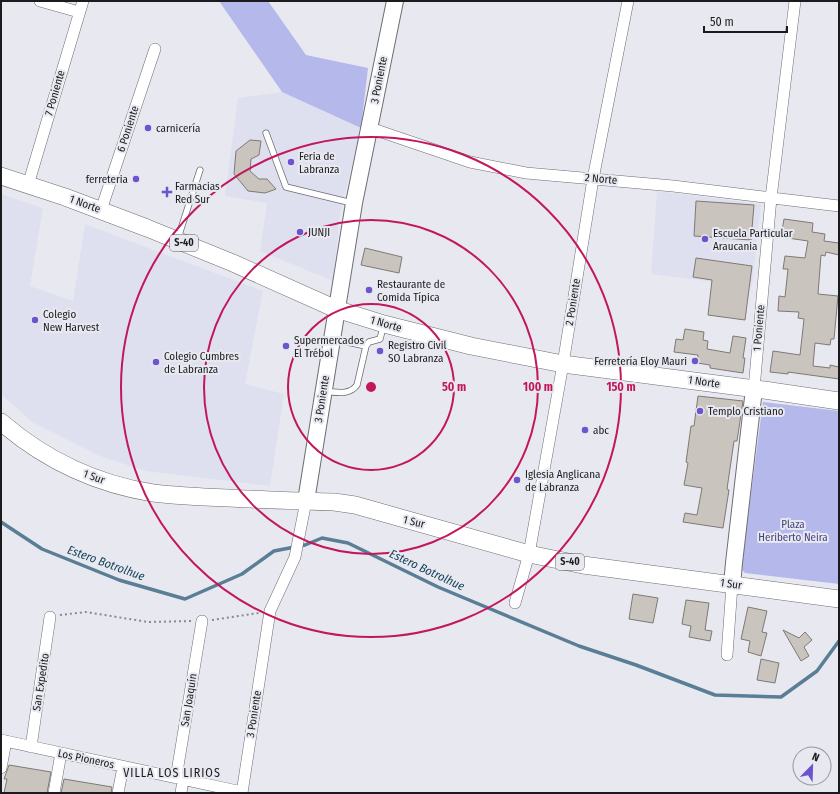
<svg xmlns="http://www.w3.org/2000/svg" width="840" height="794" font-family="'Fira Sans Condensed',sans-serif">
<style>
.built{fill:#dfe0ef}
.green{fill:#b4b8ea}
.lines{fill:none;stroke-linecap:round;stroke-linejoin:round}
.stream{stroke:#597e95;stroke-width:3.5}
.building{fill:#cac4bf;stroke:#7f7975}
.lane-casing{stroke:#6d6d73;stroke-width:7}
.street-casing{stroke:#6d6d73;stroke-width:12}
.secondary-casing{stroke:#6d6d73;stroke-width:18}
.primary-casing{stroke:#6d6d73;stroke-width:18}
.path{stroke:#898a8f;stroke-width:2;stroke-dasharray:2 3;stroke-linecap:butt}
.lane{stroke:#fff;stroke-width:5.5}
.street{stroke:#fff;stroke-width:11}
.secondary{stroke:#fff;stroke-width:16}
.primary{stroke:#fff;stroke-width:17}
.ring{fill:none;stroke:#c2185b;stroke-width:2}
.poi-dot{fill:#6d53cd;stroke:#e8e9f0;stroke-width:1.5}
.labels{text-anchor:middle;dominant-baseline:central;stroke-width:4;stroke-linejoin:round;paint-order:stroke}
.shield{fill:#e8e9f0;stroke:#58595d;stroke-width:1}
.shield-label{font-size:10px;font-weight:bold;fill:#1b1b1e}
.street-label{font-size:11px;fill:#1b1b1e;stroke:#e8e9f0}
.poi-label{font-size:11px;fill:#1b1b1e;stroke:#e8e9f0;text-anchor:start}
.park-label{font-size:11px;fill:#434282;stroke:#e8e9f0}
.water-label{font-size:12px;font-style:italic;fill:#133f56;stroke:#e8e9f0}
.neighbourhood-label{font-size:12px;letter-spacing:1px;fill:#1b1b1e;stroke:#e8e9f0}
.centre{fill:#c2185b;stroke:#e8e9f0;stroke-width:2}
.ring-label{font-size:12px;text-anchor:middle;font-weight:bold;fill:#c2185b;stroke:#e8e9f0;stroke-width:4;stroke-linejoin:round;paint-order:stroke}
</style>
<rect width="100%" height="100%" fill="#e8e9f0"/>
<!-- built -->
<path class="built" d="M282,92L361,128L340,214L333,281L260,251L267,203L225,196L238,98Z
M657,191L761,204L752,287L651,274Z
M1,194L43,208L30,286L73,301L85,224L263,291L245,384L284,394L270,486L145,471L100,456L32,422L1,394Z"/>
<!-- green -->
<path class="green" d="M219,1H268L306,55L368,68L361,128L282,92Z
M763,402L839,411V584L745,573L741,569Z"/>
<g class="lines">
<!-- stream -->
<path class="stream" d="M1,522L42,549L119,580L185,599L242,574L274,551L305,545L322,538L348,543L438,587L579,646L636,665L715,695L781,697L817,671L839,641"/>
</g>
<!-- building -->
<path class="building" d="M250,140L261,141L259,155L251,159L250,171L259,179H267L276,189L265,193L248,191L234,174L236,151Z
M696,201L754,205L751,240L694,236Z
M784,219L813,223L812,232L825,234L824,241L839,243V255L826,252L825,256L821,255L818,294L838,296L834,339H831L830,345L815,343L813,366L830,368V365L839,367V379L788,372V374L770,372L773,351L800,355L804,319L798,318L799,312L778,311L779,296L785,297L788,269H783L785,256L805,258L808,241L781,237Z
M365,248L402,257L399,273L361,265Z
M696,258L752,266L745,320L708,315L712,280L693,277Z
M685,329L704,332L703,340L708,341L707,349L730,353L733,336L746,338L743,358H745L743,373L710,368V365L697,363L698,355L674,352L676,339L683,340Z
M698,396L743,401L737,441H734L727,489L729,490L723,528L683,522L685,513L697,515L702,488L684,485L688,463L686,462L691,426H694Z
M633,594L658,598L653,623L629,619Z
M686,600L709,603L705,630L712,631L710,641L689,637L691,626L682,624Z
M748,607L767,611L762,632L767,633L761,656L748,652L750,641L741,639Z
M783,630L799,638L805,632L812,640L804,647L809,656L801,661Z
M761,659L779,663L775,683L757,680Z
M9,765L51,772L47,793H4L7,779H4Z
M64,779L112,787L111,793H61Z"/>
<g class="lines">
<!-- lane casing -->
<g class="lane-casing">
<path id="lane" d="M266,133L286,187L352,203
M178,238L200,170
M333,339L366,346
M324,391C336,392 349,396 357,385L366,346L369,342L380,339L383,327"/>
</g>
<!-- street casing -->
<g class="street-casing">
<path id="street" d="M40,1L79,12
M370,128L470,162L526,173L673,186L839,206
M28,185L83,1
M101,210L155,49
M754,389L771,198L795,1
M515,603L529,554L563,364L593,179L628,1
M727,655L732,585
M1,740L242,792
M31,747L50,617
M1,768L6,741
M176,778L202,621
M54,793L61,753
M118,793L123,767
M181,793L183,780
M242,793L270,611L295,557L306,501"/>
</g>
<!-- secondary casing -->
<g class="secondary-casing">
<path id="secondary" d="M306,501L354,203L395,1
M732,585L734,563L754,389"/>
</g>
<!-- primary casing -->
<g class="primary-casing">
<path id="primary" d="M1,176L65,197L147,228L233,263L336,309L384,324L471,346L563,364L764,390L839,401
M1,422C44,459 96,484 153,493C178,496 203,497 228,498C264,500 299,501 334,502L355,505L529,554L583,565L839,599"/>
</g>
<!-- path -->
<path class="path" d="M60,615L86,612L148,622L192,621
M212,620L259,613"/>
<!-- lane -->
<use href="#lane" class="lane"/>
<!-- street -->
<use href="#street" class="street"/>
<!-- secondary -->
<use href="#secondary" class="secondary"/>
<!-- primary -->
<use href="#primary" class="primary"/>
</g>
<!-- distance rings -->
<g class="ring">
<circle cx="371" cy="387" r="83"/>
<circle cx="371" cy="387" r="167"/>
<circle cx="371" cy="387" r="250"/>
</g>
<!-- markers -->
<g class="poi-dot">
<circle cx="148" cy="128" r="4"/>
<circle cx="291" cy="162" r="4"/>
<circle cx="136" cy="179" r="4"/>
<path d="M165 186h4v4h4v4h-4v4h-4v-4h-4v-4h4z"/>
<circle cx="300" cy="232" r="4"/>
<circle cx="705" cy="239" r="4"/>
<circle cx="369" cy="290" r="4"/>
<circle cx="35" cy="320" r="4"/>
<circle cx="286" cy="346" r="4"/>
<circle cx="380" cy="351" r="4"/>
<circle cx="695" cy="361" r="4"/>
<circle cx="156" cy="362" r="4"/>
<circle cx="700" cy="411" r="4"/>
<circle cx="585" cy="430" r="4"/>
<circle cx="517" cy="480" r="4"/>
</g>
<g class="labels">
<!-- shield labels -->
<g class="shield">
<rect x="170" y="235" width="28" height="16" rx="3"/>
<rect x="556" y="554" width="28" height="16" rx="3"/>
</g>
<g class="shield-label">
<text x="184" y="243">S-40</text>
<text x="570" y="562">S-40</text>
</g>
<!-- street labels -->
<g class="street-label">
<text transform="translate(379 80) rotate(-79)">3 Poniente</text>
<text transform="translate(55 93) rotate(-74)">7 Poniente</text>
<text transform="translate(128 129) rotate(-72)">6 Poniente</text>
<text transform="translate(601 179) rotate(5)">2 Norte</text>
<text transform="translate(85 204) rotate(20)">1 Norte</text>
<text transform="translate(573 302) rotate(-81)">2 Poniente</text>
<text transform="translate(386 324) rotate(16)">1 Norte</text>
<text transform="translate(759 328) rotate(-85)">1 Poniente</text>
<text transform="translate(704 382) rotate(8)">1 Norte</text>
<text transform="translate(322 399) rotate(-81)">3 Poniente</text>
<text transform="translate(94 477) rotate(20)">1 Sur</text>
<text transform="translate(414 522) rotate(14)">1 Sur</text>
<text transform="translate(731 584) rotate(8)">1 Sur</text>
<text transform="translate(41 682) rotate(-81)">San Expedito</text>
<text transform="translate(189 700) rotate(-81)">San Joaquín</text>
<text transform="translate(254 714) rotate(-81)">3 Poniente</text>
<text transform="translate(86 759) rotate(12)">Los Pioneros</text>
</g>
<!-- poi labels -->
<g class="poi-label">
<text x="156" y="128">carnicería</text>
<text x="299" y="156">Feria de<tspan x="299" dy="13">Labranza</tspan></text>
<text x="128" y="179" text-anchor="end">ferreteria</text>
<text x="175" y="186">Farmacias<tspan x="175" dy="13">Red Sur</tspan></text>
<text x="308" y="232">JUNJI</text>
<text x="713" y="233">Escuela Particular<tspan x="713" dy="13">Araucania</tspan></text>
<text x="377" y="284">Restaurante de<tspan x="377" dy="13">Comida Típica</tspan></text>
<text x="43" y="314">Colegio<tspan x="43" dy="13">New Harvest</tspan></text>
<text x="294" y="340">Supermercados<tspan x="294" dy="13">El Trébol</tspan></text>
<text x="388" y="345">Registro Civil<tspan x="388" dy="13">SO Labranza</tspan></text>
<text x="164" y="356">Colegio Cumbres<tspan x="164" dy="13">de Labranza</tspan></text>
<text x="687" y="361" text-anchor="end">Ferretería Eloy Mauri</text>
<text x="708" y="411">Templo Cristiano</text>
<text x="593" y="430">abc</text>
<text x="525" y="474">Iglesia Anglicana<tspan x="525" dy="13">de Labranza</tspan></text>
</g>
<!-- park labels -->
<g class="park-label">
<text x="793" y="524">Plaza<tspan x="793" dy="13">Heriberto Neira</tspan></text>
</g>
<!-- water labels -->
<g class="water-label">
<text transform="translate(106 563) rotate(20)">Estero Botrolhue</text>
<text transform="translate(427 570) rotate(25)">Estero Botrolhue</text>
</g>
<!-- neighbourhood labels -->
<g class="neighbourhood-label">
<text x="172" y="773">VILLA LOS LIRIOS</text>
</g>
</g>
<circle cx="371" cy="387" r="6" class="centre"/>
<g class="ring-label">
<text x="454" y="391">50 m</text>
<text x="538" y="391">100 m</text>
<text x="621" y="391">150 m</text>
</g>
<!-- border -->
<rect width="840" height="794" fill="none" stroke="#1b1b1e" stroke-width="4"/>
<!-- north arrow -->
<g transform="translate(812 766) rotate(23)"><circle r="19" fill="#e8e9f0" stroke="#96979c"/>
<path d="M0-3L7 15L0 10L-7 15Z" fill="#6d53cd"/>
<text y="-6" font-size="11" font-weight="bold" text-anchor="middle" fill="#1b1b1e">N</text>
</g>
<!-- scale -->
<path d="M704 26v6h83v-6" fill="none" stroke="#1b1b1e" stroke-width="2"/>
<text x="710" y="26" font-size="12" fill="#1b1b1e" stroke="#e8e9f0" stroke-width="3" paint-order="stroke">50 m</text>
</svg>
